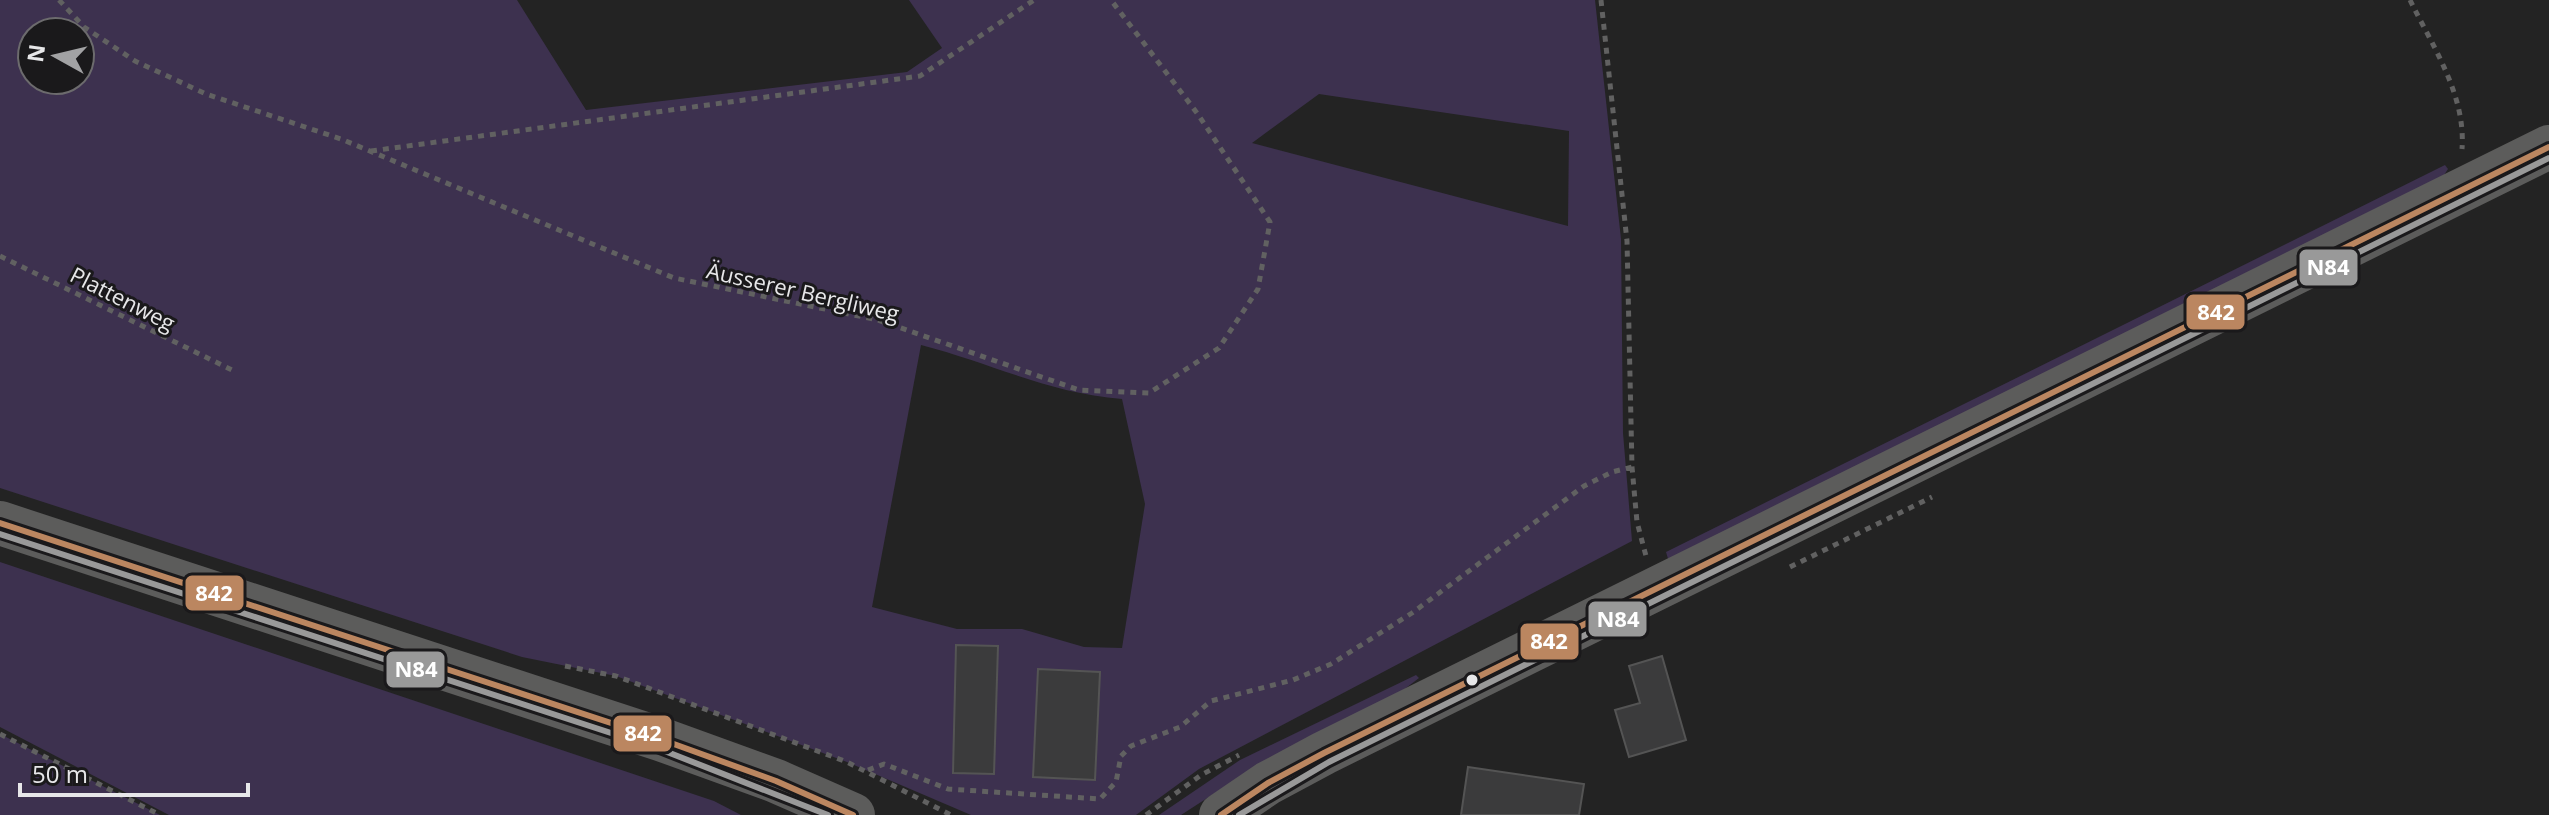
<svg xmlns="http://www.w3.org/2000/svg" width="2549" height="815" font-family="'Open Sans',sans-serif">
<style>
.green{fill:#3d314f;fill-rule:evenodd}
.building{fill:#3b3b3c;stroke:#545454;stroke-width:2}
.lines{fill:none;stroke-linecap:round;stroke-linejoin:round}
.path{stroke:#616161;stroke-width:5;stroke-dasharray:6 6;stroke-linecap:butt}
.secondary{stroke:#5c5c5b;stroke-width:44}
.bus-1-casing{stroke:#1a191b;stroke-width:12}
.bus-2-casing{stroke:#1a191b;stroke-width:12}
.bus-1{stroke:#bb8660;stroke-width:6}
.bus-2{stroke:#999;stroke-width:6}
.bus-dot{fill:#e7e7e9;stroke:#1a191b;stroke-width:3}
.labels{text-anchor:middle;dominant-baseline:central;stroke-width:6;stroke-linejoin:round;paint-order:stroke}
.street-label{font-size:22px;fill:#e7e7e9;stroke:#1a191b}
.line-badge{stroke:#1a191b;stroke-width:3}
.badge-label{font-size:22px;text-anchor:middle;font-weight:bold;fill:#fff}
</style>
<rect width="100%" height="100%" fill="#232323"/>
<!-- green -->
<path class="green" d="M0,0H517L586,110L907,72L942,48L909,0H1595L1621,239L1623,433L1632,541L1199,769L1136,815H971L847,762L616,676L522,657L0,488ZM32,32H80V80H32ZM1319,94L1569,131L1568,226L1252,143ZM921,345C991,363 1048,393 1122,399L1145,504L1122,648L1084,647L1022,629H957L872,607ZM956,645L997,646L993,774L953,773ZM1038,669L1100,672L1094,780L1033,777Z
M2445,165L2448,169L2440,181L1669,562L1666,552Z
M0,562L714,801L741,815H169L0,727Z
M1416,675L1419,678L1389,701L1249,771L1181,815H1159L1240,760Z
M0,734L160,815H0Z"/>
<!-- building -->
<path class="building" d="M956,645L998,646L994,774L953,773Z
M1662,656L1686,740L1629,757L1615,710L1640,703L1629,666Z
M1038,669L1100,672L1095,780L1033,777Z
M1468,767L1584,784L1579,815H1461Z"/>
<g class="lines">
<!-- path -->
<path class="path" d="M59,0L84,27L135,61L206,94L341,139L674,278L878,320L1079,390L1149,393L1219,348L1258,289L1270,222L1197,113L1111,0
M1601,0L1627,241L1632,467L1637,522L1646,556
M2410,0C2433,47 2466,95 2462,149
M371,151L920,76L1034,0
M0,256L232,370
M1790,567L1932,497
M565,666L616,676L847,762L951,815
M0,734L160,815
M868,770L884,764L948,789L1100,799L1116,782L1121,756L1131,746L1180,727L1211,701L1293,680L1331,664L1412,613L1584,486L1612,472L1632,467
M1146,815L1201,775L1239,755"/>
<!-- secondary -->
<path class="secondary" d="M0,523L660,739L776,781L853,815
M1221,815L1268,783L1324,753L2549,147"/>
<!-- bus-1 casing -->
<g class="bus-1-casing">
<path id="bus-1" d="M0,523L660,739L776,781L853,815
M1221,815L1268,783L1324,753L2549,147"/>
</g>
<!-- bus-2 casing -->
<g class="bus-2-casing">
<path id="bus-2" d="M0,534L657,748L828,815
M1239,815L1329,762L2549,158"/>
</g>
<!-- bus-1 -->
<use href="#bus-1" class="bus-1"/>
<!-- bus-2 -->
<use href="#bus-2" class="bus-2"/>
</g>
<!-- markers -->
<circle class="bus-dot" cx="1472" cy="680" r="7"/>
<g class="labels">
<!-- street labels -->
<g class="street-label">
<text transform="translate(803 291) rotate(13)">Äusserer Bergliweg</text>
<text transform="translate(123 298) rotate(27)">Plattenweg</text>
</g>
</g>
<g class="line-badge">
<rect x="2298" y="248" width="61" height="39" rx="8" fill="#999"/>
<rect x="2185" y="293" width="61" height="38" rx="8" fill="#bb8660"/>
<rect x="184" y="574" width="61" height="38" rx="8" fill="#bb8660"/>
<rect x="1587" y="600" width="61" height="38" rx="8" fill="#999"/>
<rect x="1519" y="622" width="61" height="39" rx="8" fill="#bb8660"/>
<rect x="385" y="650" width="61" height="39" rx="8" fill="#999"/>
<rect x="612" y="714" width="61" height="39" rx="8" fill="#bb8660"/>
</g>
<g class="badge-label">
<text x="2328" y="275">N84</text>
<text x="2216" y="320">842</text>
<text x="214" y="601">842</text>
<text x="1618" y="627">N84</text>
<text x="1549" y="649">842</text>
<text x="416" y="677">N84</text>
<text x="643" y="741">842</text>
</g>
<!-- north arrow -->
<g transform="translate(56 56) rotate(278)"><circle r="38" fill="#1a191b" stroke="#6c6b6d" stroke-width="2"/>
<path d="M0-6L14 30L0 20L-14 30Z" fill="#a2a2a4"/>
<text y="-12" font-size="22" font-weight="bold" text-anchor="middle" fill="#e7e7e9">N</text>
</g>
<!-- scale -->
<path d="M20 783v12h228v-12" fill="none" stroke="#e7e7e9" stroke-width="4"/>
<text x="32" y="783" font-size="24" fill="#e7e7e9" stroke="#1a191b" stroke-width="6" paint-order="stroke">50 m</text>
</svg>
